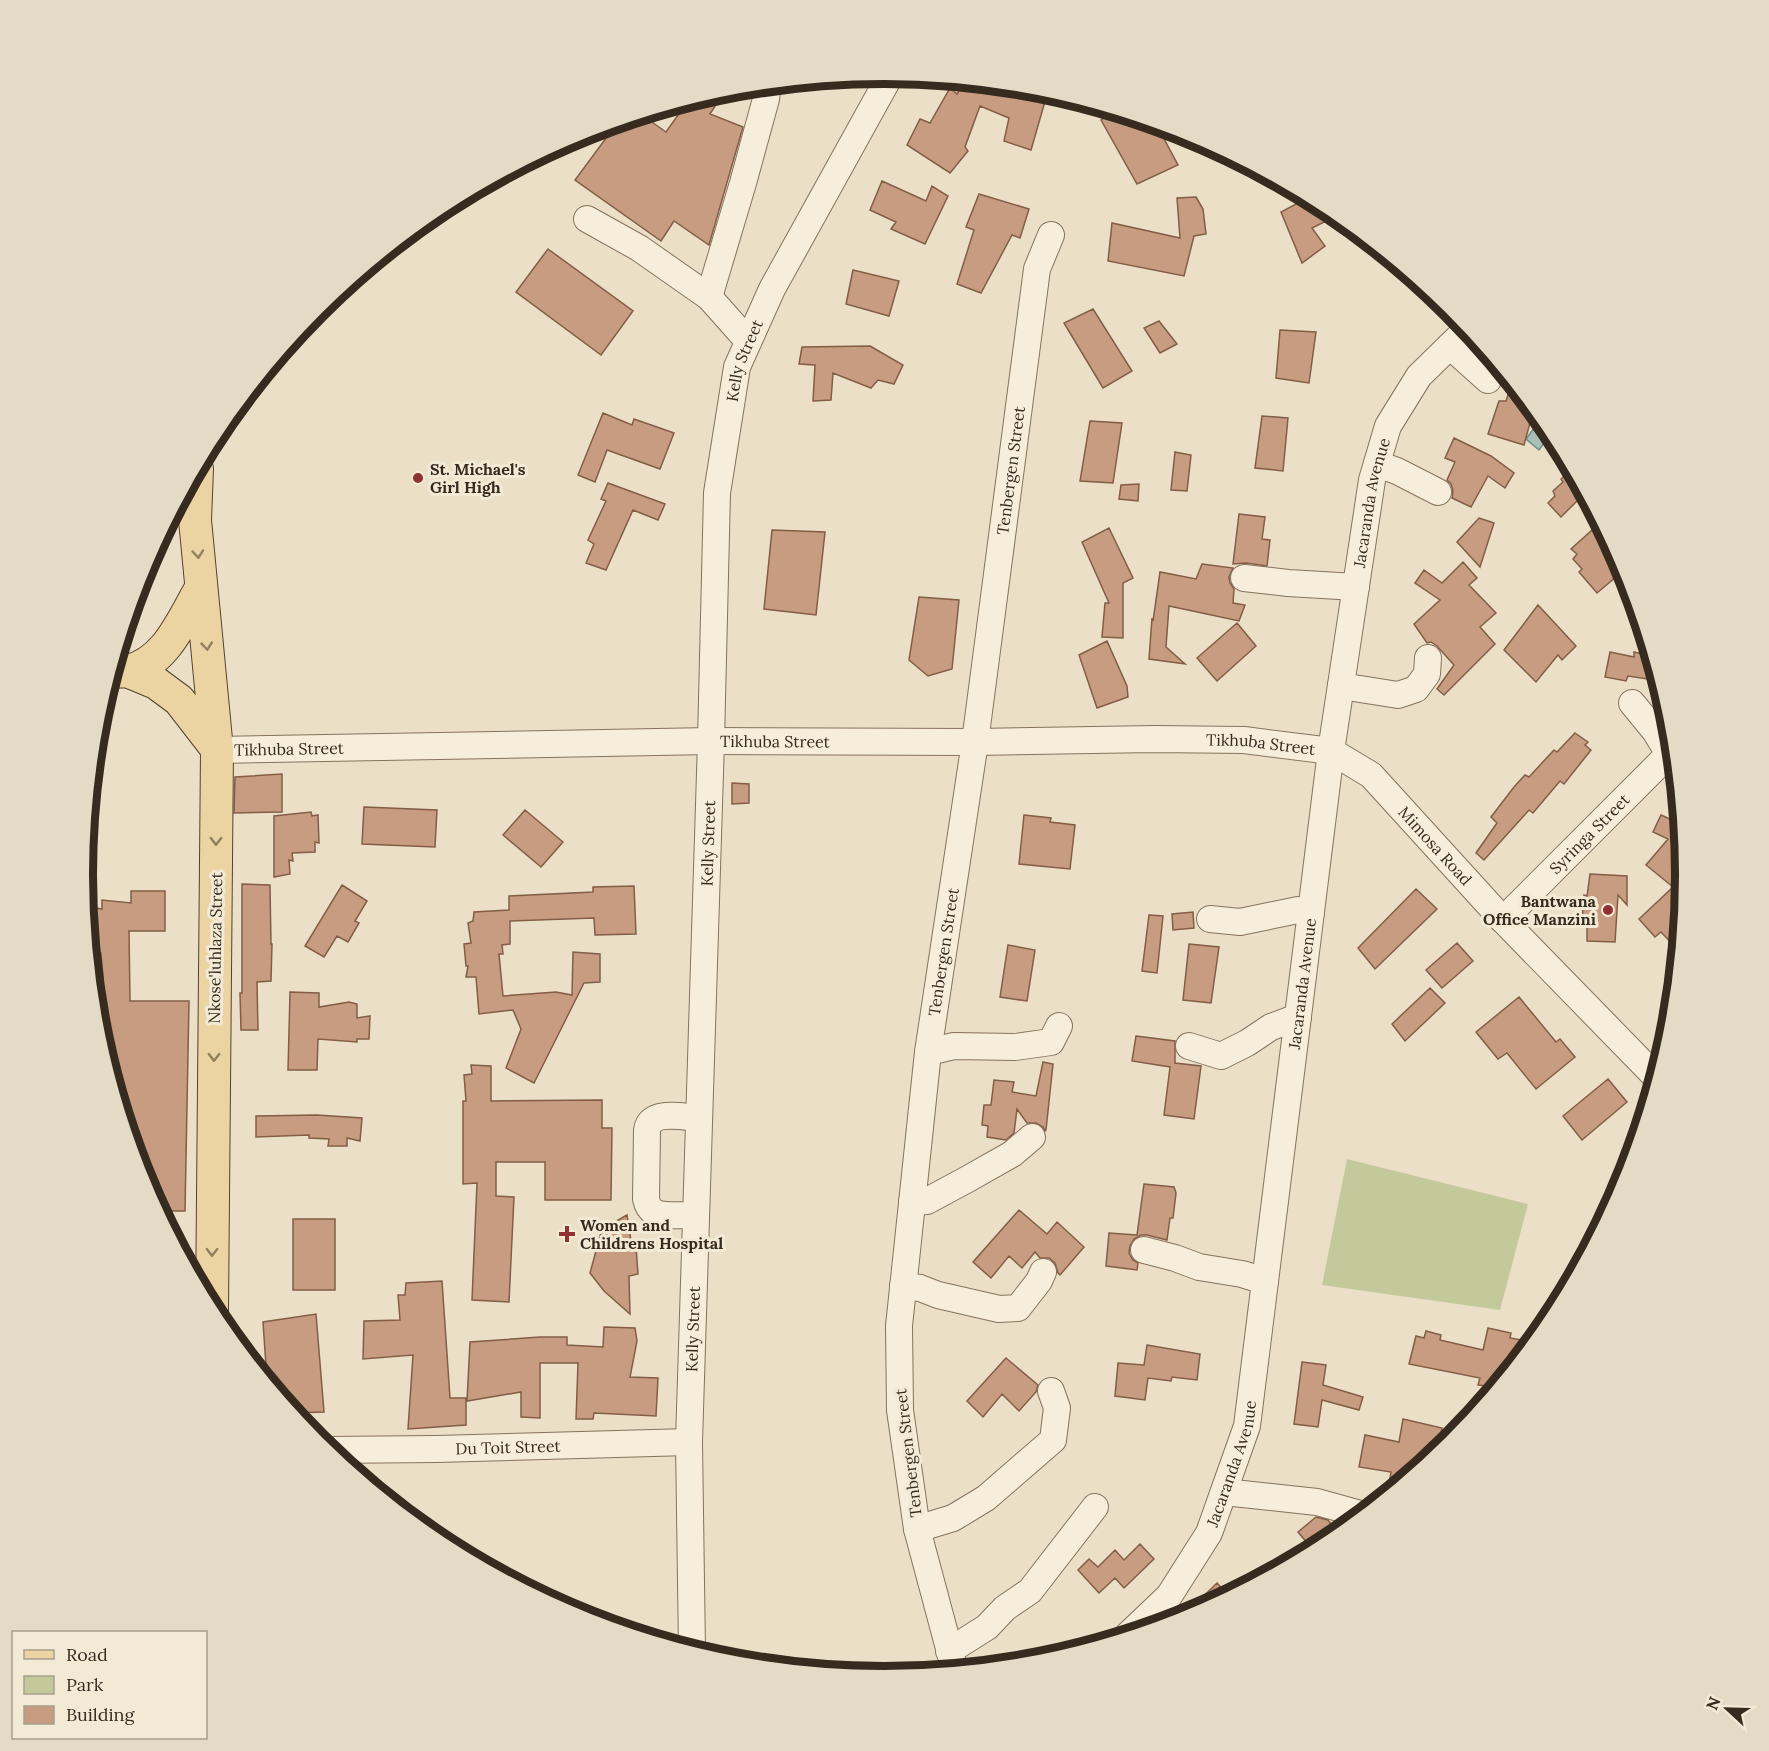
<svg xmlns="http://www.w3.org/2000/svg" width="1769" height="1751" font-family="Lora,serif">
<style>
.green{fill:#c4c99c}
.water{fill:#a8bfb8;stroke:#6f8d85;stroke-width:1.5}
.building{fill:#c79c80;stroke:#835d45;stroke-width:1.5}
.lines{fill:none;stroke-linecap:round;stroke-linejoin:round}
.minor-casing{stroke:#86725e;stroke-width:28}
.major-casing{stroke:#544131;stroke-width:34}
.minor{stroke:#f6edda;stroke-width:26}
.major{stroke:#ebd3a2;stroke-width:32}
.oneway{stroke:#917f61}
.poi-dot{fill:#903234;stroke:#f3ead6;stroke-width:2}
.labels{text-anchor:middle;dominant-baseline:central;stroke-width:6;stroke-linejoin:round;paint-order:stroke}
.street-label{font-size:16px;fill:#372b20;stroke:#f3ead6}
.poi-label{font-size:16px;font-weight:bold;fill:#372b20;stroke:#f3ead6;text-anchor:start}
.rim{fill:none;stroke:#372b20;stroke-width:8}
</style>
<rect width="100%" height="100%" fill="#ebe0c7"/>
<!-- green -->
<path class="green" d="M1347,1159L1528,1204L1500,1310L1322,1285Z"/>
<!-- water -->
<path class="water" d="M1541,418L1552,432L1539,450L1526,439Z"/>
<!-- building -->
<path class="building" d="M965,81L1041,89L1048,91L1031,150L1004,141L1009,118L980,106L965,147L968,151L950,173L907,145L920,119L930,123L950,88L957,94Z
M705,96L717,103L710,114L743,127L709,245L674,221L661,241L575,180L618,122L642,115L666,132L688,101Z
M1113,111L1156,124L1178,165L1137,184L1101,120Z
M882,181L926,201L932,186L948,196L925,244L891,229L896,222L870,210Z
M979,194L1029,209L1020,238L1012,235L981,293L957,284L974,230L966,227Z
M1196,197L1203,209L1206,234L1194,236L1184,276L1108,261L1112,223L1180,238L1177,198Z
M1309,197L1330,209L1338,215L1312,228L1325,246L1302,263L1281,212Z
M548,249L633,311L601,355L516,292Z
M853,270L899,281L889,316L846,304Z
M1093,309L1132,371L1103,388L1064,323Z
M1159,321L1177,344L1160,353L1144,328Z
M1280,330L1316,332L1309,383L1276,378Z
M870,346L903,365L894,384L878,380L871,388L833,373L831,400L813,401L815,365L799,364L802,347Z
M1512,382L1536,412L1531,419L1524,445L1488,434L1499,401H1506Z
M603,413L632,425L634,419L674,433L660,469L607,450L595,482L578,475Z
M1262,416L1288,418L1283,471L1255,468Z
M1090,421L1122,423L1113,483L1080,481Z
M1454,438L1491,456L1514,473L1505,488L1488,476L1471,507L1452,498L1453,491L1451,484L1447,480L1455,462L1445,458Z
M1175,452L1191,455L1187,491L1171,490Z
M1572,469L1585,493L1561,517L1548,503L1555,496L1553,491L1563,482L1561,479Z
M608,483L665,504L658,520L633,510L606,570L586,563L594,544L588,540L606,501L601,499Z
M1139,484L1138,501L1119,499L1121,485Z
M1239,514L1265,517L1262,539L1270,540L1267,566L1246,563L1233,564Z
M1479,518L1494,523L1480,567L1457,542Z
M1601,522L1626,569L1632,590L1616,577L1597,593L1579,572L1582,569L1573,559L1577,554L1571,549Z
M1109,528L1133,578L1123,583V638L1102,637L1105,603H1109L1082,542Z
M772,530L825,532L816,615L764,609Z
M1463,562L1477,578L1469,585L1496,613L1480,627L1495,644L1444,695L1437,689L1454,665L1437,646L1431,642L1427,643L1414,624L1440,600L1415,583L1424,570L1442,583Z
M1202,564L1233,568L1229,577L1230,583L1234,589L1233,603L1245,605L1239,621L1169,606L1166,647L1185,664L1149,659L1152,618L1153,621L1160,572L1196,579Z
M919,597L959,600L952,669L928,676L909,660Z
M1538,605L1576,646L1562,660L1558,655L1536,682L1504,650Z
M1237,623L1256,646L1217,681L1197,658Z
M1107,641L1127,686L1128,697L1097,708L1079,655Z
M1610,652L1634,657V652L1652,656L1657,672L1654,680L1628,676L1626,681L1605,677Z
M1575,733L1588,742L1585,745L1591,750L1564,784L1560,781L1533,813L1529,810L1484,860L1476,853L1497,823L1491,817L1514,787L1525,775L1529,777L1554,750L1557,752Z
M282,774V812L234,813L235,777Z
M732,783L749,784V803L732,804Z
M364,807L437,810L435,847L362,844Z
M525,810L563,842L541,867L503,835Z
M311,812L312,816L318,815L319,843L315,842V852L292,853L293,861L289,860L290,874L274,877V816Z
M1024,815L1051,818L1050,822L1075,825L1070,869L1019,864Z
M1661,815L1681,824L1686,876L1679,951L1661,932L1655,937L1639,919L1673,887L1646,865L1668,839L1653,832Z
M1590,874L1627,876V905L1618,895L1615,942L1587,941V922L1582,921L1584,895L1587,896Z
M242,884L270,885L271,944H272L271,981L257,982L258,1030H241L240,993H242Z
M342,885L367,901L355,921L359,923L348,942L337,936L324,957L305,946Z
M634,886L636,934L595,935L594,918L510,921V944L502,945L503,954H499L503,996L556,992L572,995L573,952L600,954V982L584,983L534,1083L506,1068L521,1029L513,1010L479,1014L476,977H466L468,966H466L464,944L471,943L468,923L473,921L474,912L509,910V896L593,892V887Z
M1416,889L1437,909L1375,969L1358,948Z
M131,891H165V931H129L130,1001H189L185,1211H159L143,1182L98,1032L95,1000H105L101,953H97L94,931L92,930L90,907L102,909V900L131,903Z
M1193,912L1194,928L1173,930L1172,914Z
M1149,915L1163,916L1157,973L1142,971Z
M1457,943L1473,961L1442,988L1426,970Z
M1189,944L1219,947L1211,1003L1183,1000Z
M1008,945L1035,950L1027,1001L1000,997Z
M1430,988L1445,1003L1405,1041L1392,1024Z
M290,992L319,993V1007L349,1002L357,1004V1018L370,1016L369,1039H357V1042L318,1039L317,1070H288Z
M1519,997L1556,1042L1560,1039L1575,1057L1536,1089L1507,1053L1498,1059L1476,1032Z
M1136,1036L1175,1041V1063L1201,1066L1194,1119L1164,1115L1170,1067L1132,1061Z
M1043,1062L1053,1064L1046,1130L1045,1131L1043,1127L1036,1123H1027L1017,1109L1014,1133L1006,1140L987,1137L988,1126L982,1125L984,1105H991L994,1080L1014,1082L1012,1092L1036,1096Z
M471,1065L491,1066V1101L602,1100V1128H612L611,1200H545V1162H496V1196L514,1197L509,1302L472,1300L477,1183L463,1184V1101H466L464,1075L472,1074Z
M1608,1079L1627,1102L1582,1140L1563,1116Z
M317,1115L362,1118L360,1141L347,1138V1146H328L329,1139L309,1138V1135L256,1137V1116Z
M1144,1184L1174,1187L1176,1193L1173,1218H1170L1167,1240L1147,1235H1141L1134,1239L1130,1246L1129,1253L1133,1260L1138,1263L1137,1270L1106,1266L1109,1233L1137,1235Z
M1019,1210L1047,1234L1057,1222L1084,1247L1060,1275L1058,1273L1055,1263L1049,1258H1040L1035,1252L1022,1268L1009,1256L991,1278L973,1262Z
M627,1215L632,1247H636L638,1274L629,1276L630,1314L604,1291L590,1273L602,1229Z
M293,1219H335V1290H293Z
M442,1281L450,1398H466V1425L408,1429L413,1355L363,1359L364,1321L400,1320L398,1295H405L406,1283Z
M316,1314L324,1412L293,1413L267,1381L263,1322Z
M604,1327L635,1328L637,1341L630,1377L658,1378L656,1416L594,1413L593,1419H576L578,1363H540V1418L521,1417V1392L467,1401L470,1342L540,1337H567V1345L603,1347Z
M1488,1328L1511,1333L1510,1338L1534,1342L1482,1405L1485,1386L1478,1385L1480,1378L1409,1364L1416,1336L1424,1338L1426,1331L1441,1335L1440,1340L1483,1350Z
M1147,1345L1200,1354L1197,1380L1172,1377L1171,1381L1148,1378L1145,1400L1115,1396L1118,1363L1144,1365Z
M1006,1358L1038,1385L1036,1392L1019,1411L1002,1394L983,1417L967,1401Z
M1302,1362L1326,1365L1323,1385L1363,1397L1359,1410L1322,1400L1318,1427L1294,1424Z
M1403,1419L1442,1428L1437,1455L1387,1496L1391,1472L1359,1467L1365,1435L1399,1442Z
M1316,1517L1328,1520L1339,1535L1330,1543L1314,1551L1298,1532Z
M1140,1544L1154,1559L1124,1588L1115,1578L1099,1593L1078,1570L1089,1559L1098,1567L1115,1550L1124,1560Z
M1217,1583L1229,1596L1185,1618L1183,1616Z"/>
<g class="lines">
<!-- minor casing -->
<g class="minor-casing">
<g id="minor">
<path d="M587,219L639,248L709,297L748,341"/>
<path d="M709,297L743,183L766,99L768,85"/>
<path d="M1450,346L1488,380"/>
<path d="M1377,464L1397,471L1438,492"/>
<path d="M1244,578L1288,583L1356,587"/>
<path d="M1341,686L1398,695L1416,689L1427,674L1428,658"/>
<path d="M1632,703L1655,731L1669,754"/>
<path id="s1" d="M217,750L711,741L975,742L1154,739L1244,740L1331,751L1371,775L1503,920L1657,1078"/>
<path d="M1210,919L1240,922L1298,910L1311,912"/>
<path id="s2" d="M1503,920L1674,749"/>
<path d="M1189,1046L1221,1056L1247,1043L1271,1027L1298,1017"/>
<path d="M928,1052L954,1046L1015,1047L1051,1042L1059,1026"/>
<path d="M912,1202L927,1201L966,1180L1012,1154L1032,1137"/>
<path d="M696,1215C685,1215 663,1217 654,1212C649,1209 647,1204 646,1199L647,1130C650,1109 683,1117 699,1118"/>
<path d="M1144,1250L1175,1258L1199,1267L1242,1274L1265,1281"/>
<path d="M903,1286L920,1288L938,1295L999,1309L1018,1308L1039,1281L1043,1272"/>
<path id="s3" d="M326,1450L436,1449L689,1442"/>
<path d="M1224,1492L1317,1502L1364,1515"/>
<path d="M917,1529L953,1518L986,1498L1053,1440L1057,1408L1051,1391"/>
<path id="s4" d="M1127,1636L1169,1596L1209,1533L1247,1426L1331,751L1372,480L1388,426L1419,376L1463,333L1469,329"/>
<path id="s5" d="M692,1651L689,1442L711,741L717,493L737,367L772,289L891,74"/>
<path d="M949,1651L987,1627L1005,1608L1030,1591L1095,1507"/>
<path id="s6" d="M955,1671L917,1529L900,1410L899,1326L928,1052L975,742L1037,269L1051,235"/>
</g>
</g>
<!-- major casing -->
<g class="major-casing">
<path id="major" d="M197,469L195,520L217,750L212,1310
M112,671C117,671 122,672 127,671C166,664 183,618 201,588
M127,671L156,683L179,700L217,749"/>
</g>
<!-- minor -->
<use href="#minor" class="minor"/>
<!-- major -->
<use href="#major" class="major"/>
</g>
<!-- one-way arrows -->
<defs><path id="oneway-chevron" d="M-2-3.5L2.5 0L-2 3.5" fill="none" stroke-width="1.6" stroke-linecap="round" stroke-linejoin="round" transform="scale(1.5)"/></defs>
<g class="oneway">
<use href="#oneway-chevron" transform="translate(198 554) rotate(85)"/>
<use href="#oneway-chevron" transform="translate(207 646) rotate(84)"/>
<use href="#oneway-chevron" transform="translate(216 841) rotate(91)"/>
<use href="#oneway-chevron" transform="translate(214 1057) rotate(91)"/>
<use href="#oneway-chevron" transform="translate(212 1252) rotate(91)"/>
</g>
<!-- markers -->
<g class="poi-dot">
<circle cx="418" cy="478" r="6"/>
<circle cx="1608" cy="910" r="6"/>
<path d="M564 1225h6v6h6v6h-6v6h-6v-6h-6v-6h6z"/>
</g>
<g class="labels">
<!-- street labels -->
<g class="street-label">
<text stroke="none"><textPath href="#s5" startOffset="1294">Kelly Street</textPath></text>
<text stroke="none"><textPath href="#s6" startOffset="1214">Tenbergen Street</textPath></text>
<text stroke="none"><textPath href="#s4" startOffset="1178">Jacaranda Avenue</textPath></text>
<text stroke="none"><textPath href="#s1" startOffset="558">Tikhuba Street</textPath></text>
<text stroke="none"><textPath href="#s1" startOffset="1044">Tikhuba Street</textPath></text>
<text stroke="none"><textPath href="#s1" startOffset="72">Tikhuba Street</textPath></text>
<text stroke="none"><textPath href="#s2" startOffset="122">Syringa Street</textPath></text>
<text stroke="none"><textPath href="#s5" startOffset="808">Kelly Street</textPath></text>
<text stroke="none"><textPath href="#s1" startOffset="1257">Mimosa Road</textPath></text>
<text transform="translate(215 948) rotate(-89)">Nkose'luhlaza Street</text>
<text stroke="none"><textPath href="#s6" startOffset="728">Tenbergen Street</textPath></text>
<text stroke="none"><textPath href="#s4" startOffset="692">Jacaranda Avenue</textPath></text>
<text stroke="none"><textPath href="#s5" startOffset="322">Kelly Street</textPath></text>
<text stroke="none"><textPath href="#s3" startOffset="182">Du Toit Street</textPath></text>
<text transform="translate(908 1453) rotate(-97)">Tenbergen Street</text>
<text stroke="none"><textPath href="#s4" startOffset="206">Jacaranda Avenue</textPath></text>
</g>
<!-- poi labels -->
<g class="poi-label">
<text x="430" y="469">St. Michael's<tspan x="430" dy="18">Girl High</tspan></text>
<text x="1596" y="901" text-anchor="end">Bantwana<tspan x="1596" dy="18">Office Manzini</tspan></text>
<text x="580" y="1225">Women and<tspan x="580" dy="18">Childrens Hospital</tspan></text>
</g>
</g>
<!-- crop -->
<path d="M0 0H1769V1751H0ZM93 875a791 791 0 1 1 1582 0a791 791 0 1 1-1582 0Z" fill="#e4dbc7" fill-rule="evenodd"/>
<path class="rim" d="M93 875a791 791 0 1 1 1582 0a791 791 0 1 1-1582 0Z"/>
<!-- legend -->
<rect x="12" y="1631" width="195" height="108" fill="#f3ead6" stroke="#a89e8d" stroke-width="1.5"/>
<rect x="24" y="1650" width="30" height="9" fill="#ebd3a2" stroke="#a89e8d" stroke-width="1.5"/>
<text x="66" y="1661" font-size="18" fill="#372b20">Road</text>
<rect x="24" y="1676" width="30" height="18" fill="#c4c99c" stroke="#a89e8d" stroke-width="1.5"/>
<text x="66" y="1691" font-size="18" fill="#372b20">Park</text>
<rect x="24" y="1706" width="30" height="18" fill="#c79c80" stroke="#a89e8d" stroke-width="1.5"/>
<text x="66" y="1721" font-size="18" fill="#372b20">Building</text>
<!-- north arrow -->
<g transform="translate(1727 1709) rotate(292)" stroke="#f3ead6" stroke-width="4.5" paint-order="stroke">
<path d="M0-4.5L10 22L0 15L-10 22Z" fill="#372b20"/>
<text y="-9" font-size="16" font-weight="bold" text-anchor="middle" fill="#372b20">N</text>
</g>
</svg>
